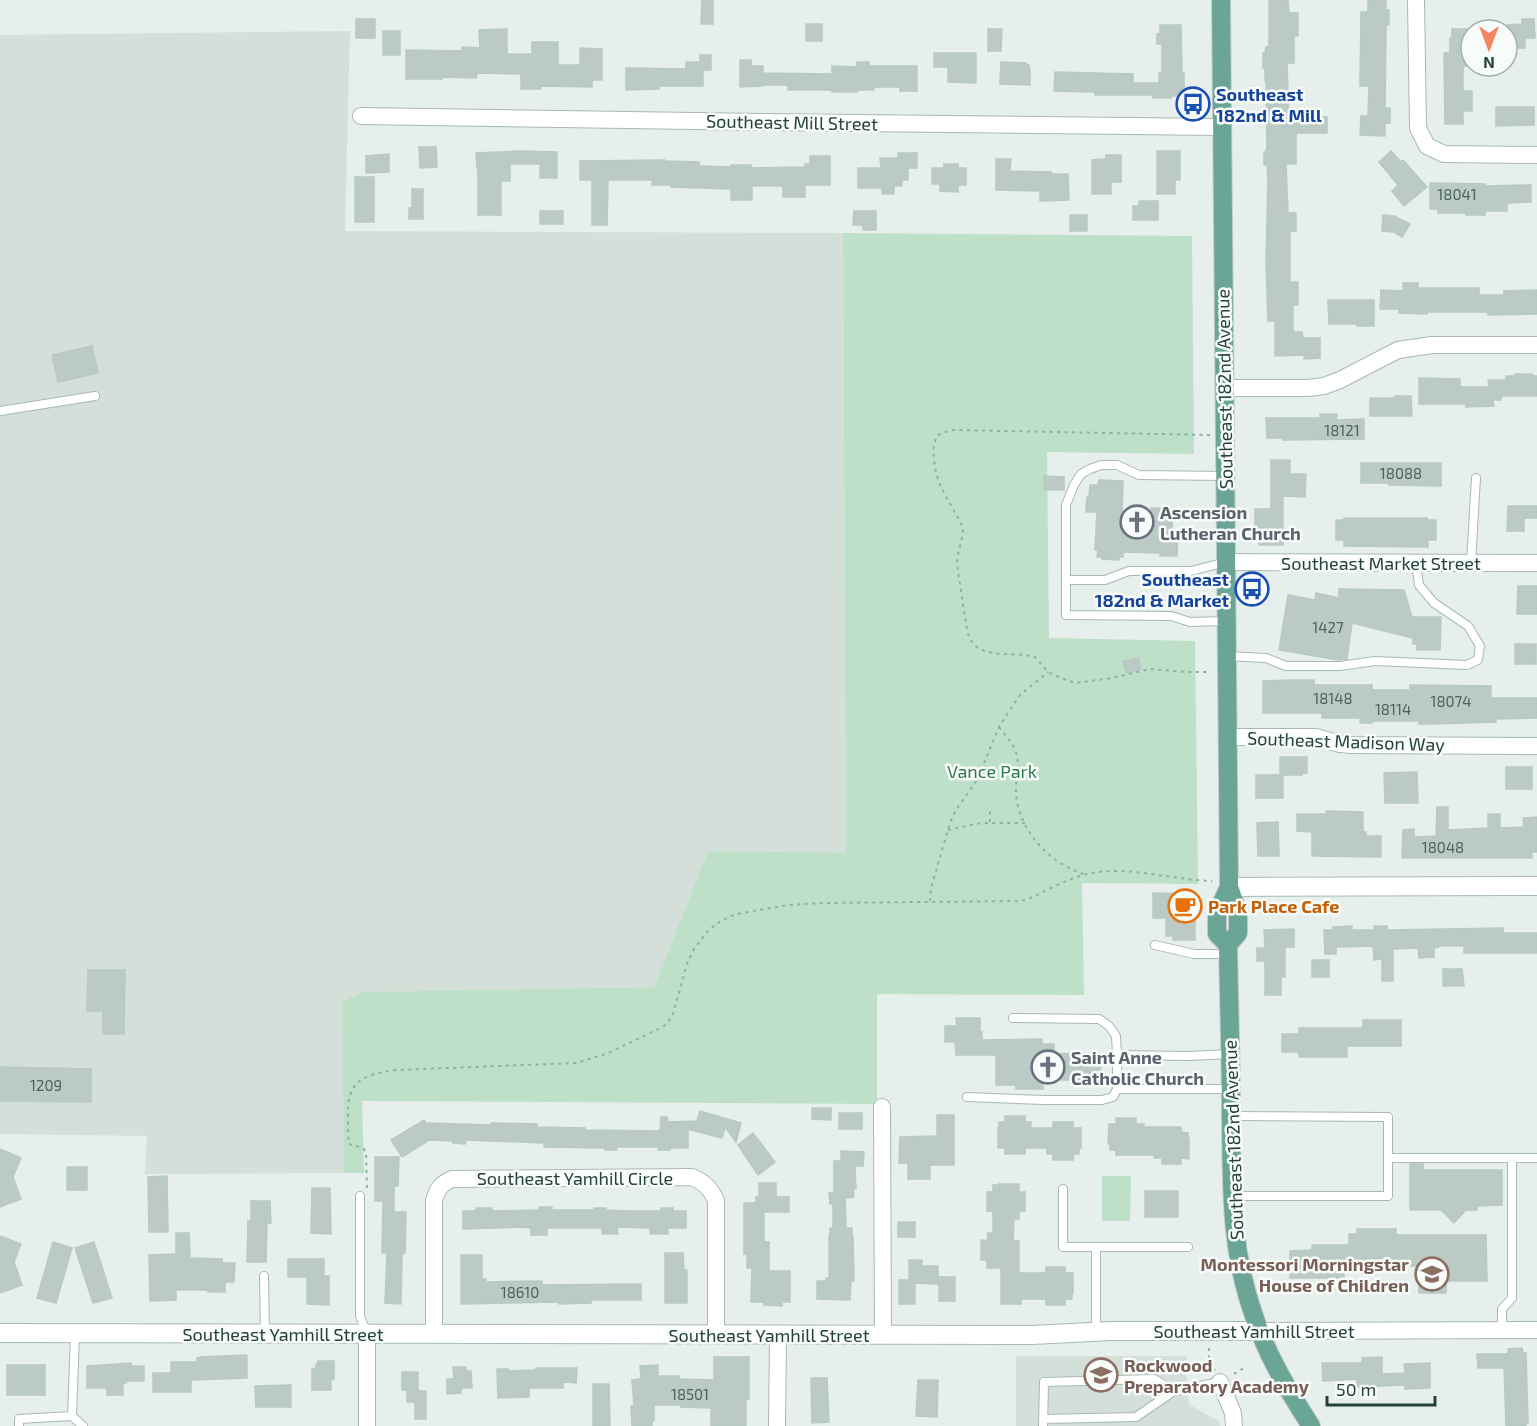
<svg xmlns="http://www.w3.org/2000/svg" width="1537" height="1426" font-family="'Exo 2',sans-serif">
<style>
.built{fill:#d4dfda}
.green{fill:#bfe0c8}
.building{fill:#bbcac4;stroke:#b8c9c2;stroke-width:1.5}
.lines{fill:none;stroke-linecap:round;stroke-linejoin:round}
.lane-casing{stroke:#a8b8b2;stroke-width:10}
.street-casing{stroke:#a8b8b2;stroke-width:18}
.secondary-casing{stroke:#a4bbb3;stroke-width:20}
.primary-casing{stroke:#c2cac8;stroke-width:20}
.path{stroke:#86b3a5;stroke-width:2;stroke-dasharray:3 4.5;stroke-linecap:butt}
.lane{stroke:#fff;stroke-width:8}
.street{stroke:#fff;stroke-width:16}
.secondary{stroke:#fff;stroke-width:18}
.primary{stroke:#6aa596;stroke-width:18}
.labels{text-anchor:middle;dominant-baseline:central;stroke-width:5;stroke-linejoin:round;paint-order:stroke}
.number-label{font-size:15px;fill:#4a645c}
.transit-label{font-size:18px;font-weight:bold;fill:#164399;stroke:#f7fbf9;text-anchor:start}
.street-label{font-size:18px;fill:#24423a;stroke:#f7fbf9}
.worship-label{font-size:18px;font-weight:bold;fill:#5b616d;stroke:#f7fbf9;text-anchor:start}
.park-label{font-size:18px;fill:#2d7a4b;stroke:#f7fbf9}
.food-label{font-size:18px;font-weight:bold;fill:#c56008;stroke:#f7fbf9;text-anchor:start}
.education-label{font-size:18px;font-weight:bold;fill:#785e54;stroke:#f7fbf9;text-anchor:end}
</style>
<rect width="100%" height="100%" fill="#e6efeb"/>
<!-- built -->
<path class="built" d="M350,31L345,231L843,233L846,854L708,851L654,987L363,992L342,1001L344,1173L145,1174L147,1136L0,1134V35Z
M1016,1356H1187V1394L1190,1405L1219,1421L1220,1426H1016Z"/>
<!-- green -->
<path class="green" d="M843,233L1192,236L1194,454L1047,452L1049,638L1195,641L1198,884L1082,883L1084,995L877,994V1104L362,1101L364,1173H344L342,1001L363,992L654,987L708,851L846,853Z
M1102,1176H1131L1130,1221H1102Z"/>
<!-- building -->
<path class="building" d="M702,0H713V24H701Z
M1269,0H1288L1289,13H1298V36H1294V63H1287L1289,122H1312L1313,117H1327V133H1296V164H1286L1288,213H1296V231H1290V282H1298V305H1293V332H1302L1303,338H1320V358L1304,359V355L1275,356V321H1268L1266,263L1268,178L1267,165H1264V152H1266L1267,145L1266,81H1265V68H1263V53H1265L1266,47H1269Z
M1368,0H1386V10H1389V25H1386L1385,108H1390V123H1385V136L1360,135L1361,116H1368L1369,86H1360L1361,12H1368Z
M356,19H375V38H356Z
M1522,19H1534L1535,38H1525V48H1507V25L1522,24Z
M806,24H822V41H806Z
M1160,25H1181L1182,73H1184V96H1171V98H1153V95H1095V92L1054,91L1055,72L1133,74V83H1159V73H1162V44H1157V34L1160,33Z
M507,29V54H532V42H558V65H580V48L602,49V80H592V87L541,86V89H521V74L477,73L476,78L442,77V79H406V50L462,51V47L480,48L479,30Z
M988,29H1002L1001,51H988Z
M1452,29H1471V66H1463V91H1472V111H1463V124H1445L1444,53H1450V38H1452Z
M383,31H400V55H383Z
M934,53H976V83L948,82V67H934Z
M700,55H711V70H703V86H659V89L626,90V68L686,69V62H700Z
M740,60H751V66H763V73L832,74V66L857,67V62H869V66H917V91H900V87H874V90H857V92H832V90H788V85H763V86L740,87Z
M1001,62L1026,63V64L1029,65V68L1030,69V85L1000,84Z
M1496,107H1534V125L1496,126Z
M419,147H436L437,167L420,168Z
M519,151L557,152V178H540V164H510V181H501V215H478V168H477L476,153Z
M1157,151H1180V180H1175V194H1157Z
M1391,151L1401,162L1403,160L1427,187L1404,206L1392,191L1398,185L1379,162Z
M898,153H917V168H908V180H902V186H894V194H882V188H858V168H881L880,158H898Z
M389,154V172L366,173V156Z
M1106,155H1121V182H1111V194H1092V160L1106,159Z
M810,156H830V185H805V197H783V186H752V200H731V189L671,187V185H652V180H608L607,225H592V180H580V161L665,160V161L699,162V166L731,167V165H751V168L805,167V164H810Z
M996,159H1011L1010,171L1051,172V174H1068L1069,200L1040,201V191L996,190Z
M944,164H958V168H966V185H958V192L940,191V184H932V168H944Z
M355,177H374V222H355Z
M1430,183L1485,184V186L1531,185V202L1507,203V211H1485V215H1466V213H1438V209H1430Z
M412,189H423V219H409V208H412Z
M1139,201H1158V220H1133V206H1139Z
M540,211H563V224H540Z
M854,211H876V230H863V225H853Z
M1070,215H1087V231H1070Z
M1383,215L1394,216L1410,224L1402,237L1394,232L1382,231Z
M1403,283H1418V288H1479V295H1504V291L1537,290V314L1488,315V312H1427V314L1399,313V309H1380L1381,290L1403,291Z
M1328,300H1374V326H1357V324H1329Z
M92,346L98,373L58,382L52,355Z
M1515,374H1532V376H1537V396H1501V400H1493L1494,406L1466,407V404H1419V378L1460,379V387H1489L1488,380H1506V376H1515Z
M1395,396H1411L1412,416H1370V398H1395Z
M1320,414H1337L1336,420L1364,419V439L1283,440V438H1267L1266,418H1320Z
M1271,460H1290V474H1306L1305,497L1283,496V545H1259V539H1255V509H1271Z
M1361,463H1441V486L1389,485V483H1361Z
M1044,476L1064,477V490H1044Z
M1099,480L1123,481L1122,515L1151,516V508L1173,509L1172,531L1178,532L1177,556H1160V553L1123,552V557H1119V560L1102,559V557H1097L1098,550H1095L1097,512H1086L1087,497H1089L1090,485H1098Z
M1508,506H1537V518H1524V531H1507Z
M1344,518H1427V520H1436V540H1428V547L1344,546V540H1336V520H1344Z
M1518,586H1537V614H1517Z
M1339,589L1404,590L1412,617H1441L1440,650H1417V644H1413V638L1352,623L1347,659L1339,660L1279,650L1288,595L1315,600L1316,593L1339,598Z
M1515,644H1536V664H1515Z
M1138,658L1141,669L1127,673L1123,662Z
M1292,680H1314V685H1372V690H1410V685L1491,686V698H1537V718L1496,719V722L1432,724H1419V721H1372V723H1360V718H1322V713H1263V681Z
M1280,757H1307V773H1302V775H1283V798H1256V775H1280Z
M1506,767H1532V789H1506Z
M1417,772L1418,803H1385L1384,773Z
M1437,807H1448V830L1488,828V814H1500V828L1524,827L1523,818L1537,817V852H1532V858H1402L1403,830L1414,829V837L1436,836Z
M1326,811L1363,812V832H1366V836H1381V857L1312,856V832L1297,831V814H1326Z
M1278,822L1279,856H1258L1257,823Z
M1153,893L1195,894V940H1173V936H1166V918H1153Z
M1352,926V930H1375L1374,926H1387V930L1503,928V933H1537V953H1464V946H1439V947L1434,948V957L1419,958L1418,948L1393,949V981H1382V959L1374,960L1373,946L1336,947V954H1325L1324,930H1333V927Z
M1294,929V947H1285V977H1281V995H1265V961H1257V948H1265L1264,930Z
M1312,960H1329V977H1312Z
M1443,969H1462L1464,986H1443Z
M88,970H125L124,1034H103V1011H87Z
M956,1018H980V1033L982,1032V1040L1042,1039V1044H1054V1054L1100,1053L1101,1084H1081V1080H1052L1043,1081V1089H1016V1085H996V1055H956L955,1042H945V1026H957Z
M1363,1020H1401V1046H1347V1057H1299V1052H1282V1034H1299V1028H1363Z
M0,1067L91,1069V1102L0,1101Z
M812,1108H831V1120L812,1119Z
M700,1111L741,1123L736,1142L725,1127L722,1138L688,1129V1148H670V1150H658L659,1147H616L617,1150H605V1148L544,1147V1143L466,1140L465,1144L453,1143V1141L429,1140L402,1157L391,1140L424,1120L426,1123L491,1125V1123L537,1124V1127L585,1128V1130L660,1131L661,1117H667L668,1122L697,1121Z
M839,1113H862V1129H839Z
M937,1115H954V1165H930V1179H908V1163H899L900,1137L937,1136Z
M1005,1116H1025V1122H1031V1128H1053V1122H1073V1128H1081V1148H1079V1154H1073V1160H1053V1154H1047V1148H1025V1154H1005V1148H998V1128H999V1122H1005Z
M1116,1118H1136V1124H1144V1127H1181V1132L1188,1133V1138H1189V1159L1181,1158V1164H1162V1158H1154V1155H1116V1150H1110V1144H1108L1109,1124H1116Z
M753,1133L775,1162L758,1175L738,1145Z
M0,1149L21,1158L13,1177L21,1199L0,1207Z
M841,1151L864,1152L863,1166H855L856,1189H853L854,1197L845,1198L846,1228H852V1236H853L854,1281H851L850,1300L817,1299V1281H826V1278H829V1236H830V1228H833V1204H830L829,1193H834V1161H841Z
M375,1157H399L398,1186H394V1212H406L405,1253H402L401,1304L385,1303L387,1253H382L383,1201H375Z
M1410,1164H1423V1170H1502V1205L1477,1206V1210H1466L1454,1223L1441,1210H1410Z
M67,1167H87V1190H67Z
M167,1176L168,1232H149L148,1177Z
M759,1183H776V1197H789V1212H764V1242H769V1271H790V1302H782V1306L764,1305V1302H751L752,1268H747V1254H744V1203H756V1197H759Z
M999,1184H1019V1192H1025V1211H1019V1219H1014L1013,1241H1019V1273H1046V1267H1065V1273H1073V1293H1072V1299H1065V1305H1046V1299H1021V1304H1001V1268H987V1260H981V1240L987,1241L988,1233H993V1211H987V1192H993V1185H999Z
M312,1188H330L331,1234L311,1233Z
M1145,1191H1178V1217H1145Z
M251,1201H270L271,1223H267L266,1262H247L248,1221H251Z
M539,1207H552V1210H594V1208H606V1210L627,1211H661V1208H673V1211H686V1228H668V1234H650V1228L617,1227L618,1234H602V1228H547V1235H531V1228L521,1227L463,1229V1211H476V1208H492V1211L539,1210Z
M898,1222H915V1237H898Z
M1357,1229H1396V1235H1486L1487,1281H1446V1293H1419V1266H1344V1278H1290V1251L1312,1250V1245H1349V1234H1357Z
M176,1233H189L190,1258L222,1259V1263H235L234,1282H225V1292H208V1290H176V1300L150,1301L149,1255L176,1254Z
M0,1236L21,1244L14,1262L22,1285L0,1293Z
M53,1242L72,1248L56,1303L37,1298Z
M94,1242L112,1298L93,1303L75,1248Z
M665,1253H683L684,1270H687V1303H665Z
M461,1255H482V1279H486V1282L542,1281V1285L641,1284V1300H591V1303L559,1304V1302L461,1304Z
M288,1259H324V1276H329V1305L307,1304V1277H288Z
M909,1260H922V1266H938V1284L915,1283V1304H899V1280H909Z
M939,1277H955V1301H939Z
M1522,1348L1523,1353H1526L1528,1423H1526V1426H1506L1504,1368H1478L1477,1354H1508V1349Z
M245,1355L247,1356V1378L191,1380V1392H153V1373H171V1362H197V1358L201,1357Z
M714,1357H749V1399H746V1426H711V1408L681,1407V1405H654V1421H652V1426H632L631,1406H634L632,1380L641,1379L640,1366L658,1365V1376H679V1379L714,1380Z
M1382,1357V1374L1405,1373L1404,1364L1430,1363V1388L1405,1389V1385L1357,1387V1379L1323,1381L1322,1363H1362V1358Z
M318,1361H334V1379H331V1390H312V1369L316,1368V1364H318Z
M131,1363V1366H144V1381H126V1383H123V1395H107V1388H87V1366Z
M7,1365H45V1395H7Z
M453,1367H466V1371H471L472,1388H461V1393L447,1394V1379H454Z
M536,1368H577L576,1383L563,1382V1388H529V1397L498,1398L497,1369H508V1371L536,1370Z
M402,1372H418V1391H426V1419H415V1402H407V1390H402Z
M811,1378H827L829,1422L812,1423Z
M918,1380H938L937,1417L916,1416Z
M593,1384H609L610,1426H593Z
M291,1385V1407H256L255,1386Z"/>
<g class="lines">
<!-- lane casing -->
<g class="lane-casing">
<path id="lane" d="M0,411L95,396
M1225,476L1139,475L1117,465H1101L1090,469L1081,474L1074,485L1066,505V615L1171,616L1190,622L1226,621
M1471,563L1476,478
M1066,580H1105L1129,571H1191L1226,562
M1227,656L1266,658L1286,666H1340L1375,661L1467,665L1478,660L1480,646L1468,626L1434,603L1419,585L1416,562
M1155,945L1194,954H1228
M1117,1055L1189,1056L1230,1054
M1117,1089H1231
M967,1097L1044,1100H1102L1113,1097L1117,1089V1055L1116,1036L1109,1026L1099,1019L1013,1018
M1231,1116L1388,1117V1196H1233
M1388,1158H1537
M1063,1189V1247H1188
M360,1196V1316L367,1334
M1096,1248V1331
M264,1276L265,1333
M1502,1330V1309L1512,1298V1158
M75,1334L72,1416L83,1426
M1043,1419L1136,1417L1174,1391L1220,1382
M19,1426V1419L72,1416
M1043,1426L1044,1382L1154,1379L1174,1391"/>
</g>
<!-- street casing -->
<g class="street-casing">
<path id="street" d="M1416,0L1418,128L1427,146L1444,154L1537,155
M361,116L762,122L1222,127
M1224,388H1308L1324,386L1340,380L1398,350L1432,345H1537
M1226,562L1537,563
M1227,737H1316L1340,744L1351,745L1537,746
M882,1107L883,1335
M1259,1331L1537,1330
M367,1334V1426
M434,1334V1201C437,1189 441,1184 452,1179L692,1177C704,1182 710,1188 716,1200V1335
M1220,1382L1233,1413L1234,1426
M777,1426L778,1335"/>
</g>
<!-- secondary casing -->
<g class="secondary-casing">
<path id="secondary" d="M1229,887L1537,886
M0,1333L1032,1335L1110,1331H1259"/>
</g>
<!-- primary casing -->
<g class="primary-casing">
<path id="primary" d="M1221,0L1229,887L1238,913V933L1228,945
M1229,887L1217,913V934L1228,945C1229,1003 1231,1061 1231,1119C1232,1187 1230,1247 1253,1313C1266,1354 1288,1390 1311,1426"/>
</g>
<!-- path -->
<path class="path" d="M1210,435L954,430L945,432L938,435C933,443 933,450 934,458C935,485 952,504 963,528C963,540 957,552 957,564L967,630C974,663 1011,650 1035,657L1048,672L1061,678L1075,683L1112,678L1150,669L1187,672H1210
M999,727C1005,735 1012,742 1015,750C1021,763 1015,779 1016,792C1017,829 1050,864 1084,874
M990,822V809
M948,830L981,823H1025
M930,901L931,888L950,823L956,810L977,780L999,727L1020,695L1048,672
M367,1188L366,1152L363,1148L349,1144C348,1136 348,1128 348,1120C346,1082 360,1075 396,1070L576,1063L606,1054L644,1036L664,1026L668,1022L673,1014L687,964L694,949L707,932L716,924L731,916L742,913L788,905L823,903L1019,901C1031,899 1039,894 1049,889C1063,882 1077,876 1092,873C1130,866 1173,880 1212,881
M1209,1348V1357L1215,1370
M1234,1374L1244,1368"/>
<!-- lane -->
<use href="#lane" class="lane"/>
<!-- street -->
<use href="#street" class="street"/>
<!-- secondary -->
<use href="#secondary" class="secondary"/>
<!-- primary -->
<use href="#primary" class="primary"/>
</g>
<!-- icons -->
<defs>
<g id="bus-ring" transform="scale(1.725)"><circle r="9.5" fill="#f7fbf9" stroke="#1a4fb4" stroke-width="1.5"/><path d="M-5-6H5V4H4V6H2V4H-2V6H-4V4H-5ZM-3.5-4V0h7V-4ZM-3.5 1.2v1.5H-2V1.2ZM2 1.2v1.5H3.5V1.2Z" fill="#1a4fb4"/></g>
<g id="church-ring" transform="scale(1.725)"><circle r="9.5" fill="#f7fbf9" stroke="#6b7280" stroke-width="1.5"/><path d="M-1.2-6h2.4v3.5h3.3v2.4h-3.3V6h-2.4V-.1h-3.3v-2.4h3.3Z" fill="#6b7280"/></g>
<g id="cafe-ring" transform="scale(1.725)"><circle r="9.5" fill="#f7fbf9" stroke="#e8710a" stroke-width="1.5"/><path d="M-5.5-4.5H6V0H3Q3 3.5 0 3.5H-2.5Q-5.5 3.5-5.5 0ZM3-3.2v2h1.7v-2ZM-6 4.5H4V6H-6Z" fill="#e8710a"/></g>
<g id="school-ring" transform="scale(1.725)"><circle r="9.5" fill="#f7fbf9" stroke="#8d6e63" stroke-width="1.5"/><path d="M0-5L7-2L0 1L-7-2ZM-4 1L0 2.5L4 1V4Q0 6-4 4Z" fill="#8d6e63"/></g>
</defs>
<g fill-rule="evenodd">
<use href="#bus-ring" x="1193" y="104"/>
<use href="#church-ring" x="1137" y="522"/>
<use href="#bus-ring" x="1252" y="589"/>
<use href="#cafe-ring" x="1185" y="906"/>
<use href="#church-ring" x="1048" y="1067"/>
<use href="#school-ring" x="1432" y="1274"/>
<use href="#school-ring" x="1101" y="1375"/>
</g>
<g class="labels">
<!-- number labels -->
<g class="number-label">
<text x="1457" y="194">18041</text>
<text x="1342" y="430">18121</text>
<text x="1401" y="473">18088</text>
<text x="1328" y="627">1427</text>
<text x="1333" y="698">18148</text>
<text x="1451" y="701">18074</text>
<text x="1393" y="709">18114</text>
<text x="1443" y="847">18048</text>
<text x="46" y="1085">1209</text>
<text x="520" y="1292">18610</text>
<text x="690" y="1394">18501</text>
</g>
<!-- transit labels -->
<g class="transit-label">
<text x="1216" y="94">Southeast<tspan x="1216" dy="21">182nd &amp; Mill</tspan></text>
<text x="1229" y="579" text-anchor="end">Southeast<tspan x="1229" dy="21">182nd &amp; Market</tspan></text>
</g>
<!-- street labels -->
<g class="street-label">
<text transform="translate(792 122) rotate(1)">Southeast Mill Street</text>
<text transform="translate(1224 389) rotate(-91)">Southeast 182nd Avenue</text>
<text x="1381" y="563">Southeast Market Street</text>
<text transform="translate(1346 741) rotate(2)">Southeast Madison Way</text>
<text transform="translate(1233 1140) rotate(-92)">Southeast 182nd Avenue</text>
<text x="575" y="1178">Southeast Yamhill Circle</text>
<text x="1254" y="1331">Southeast Yamhill Street</text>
<text x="283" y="1334">Southeast Yamhill Street</text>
<text x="769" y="1335">Southeast Yamhill Street</text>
</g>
<!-- worship labels -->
<g class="worship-label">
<text x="1160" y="512">Ascension<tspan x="1160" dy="21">Lutheran Church</tspan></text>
<text x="1071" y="1057">Saint Anne<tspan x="1071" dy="21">Catholic Church</tspan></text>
</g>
<!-- park labels -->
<g class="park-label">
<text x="992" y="771">Vance Park</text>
</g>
<!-- food labels -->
<g class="food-label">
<text x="1208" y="906">Park Place Cafe</text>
</g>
<!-- education labels -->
<g class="education-label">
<text x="1409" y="1264">Montessori Morningstar<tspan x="1409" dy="21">House of Children</tspan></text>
<text x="1124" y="1365" text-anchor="start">Rockwood<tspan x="1124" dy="21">Preparatory Academy</tspan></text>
</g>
</g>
<!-- north arrow -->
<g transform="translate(1489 48) rotate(180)"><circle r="28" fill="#f7fbf9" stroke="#a3b1ad" stroke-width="1.5"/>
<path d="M0-4.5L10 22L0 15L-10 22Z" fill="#f4845f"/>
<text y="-9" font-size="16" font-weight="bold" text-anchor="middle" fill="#24423a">N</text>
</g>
<!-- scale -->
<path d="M1327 1396v9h108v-9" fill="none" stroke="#24423a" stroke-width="3"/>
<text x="1336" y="1396" font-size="18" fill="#24423a" stroke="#f7fbf9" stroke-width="4.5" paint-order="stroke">50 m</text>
</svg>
